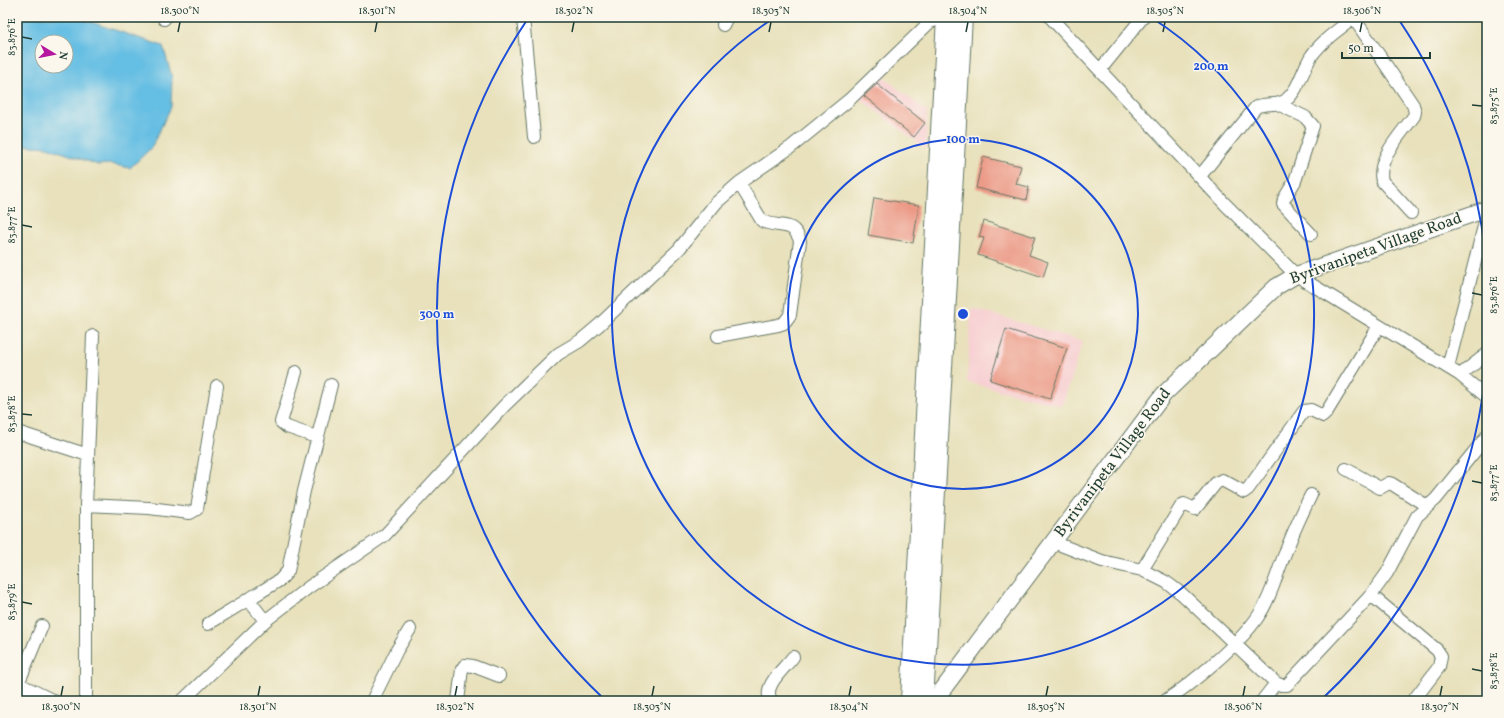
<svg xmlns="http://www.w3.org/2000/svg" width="1504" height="718" font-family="Vollkorn,serif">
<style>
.built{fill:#f7cfd2}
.water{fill:#65bee3;stroke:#427e8c;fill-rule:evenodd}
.building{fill:#eb9582}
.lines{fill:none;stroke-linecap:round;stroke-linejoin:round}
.minor-casing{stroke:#657664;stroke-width:14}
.tertiary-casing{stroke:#657664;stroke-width:18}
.secondary-casing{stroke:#657664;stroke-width:20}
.minor{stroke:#fff;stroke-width:12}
.tertiary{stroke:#fff;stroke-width:16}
.secondary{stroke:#fff;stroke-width:18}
.ticks{fill:none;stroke:#1f3d34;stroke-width:1.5}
.ring{fill:none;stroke:#1d4ed8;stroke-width:2}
.labels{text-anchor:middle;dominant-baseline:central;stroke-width:3;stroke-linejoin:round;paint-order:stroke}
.street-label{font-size:16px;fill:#1f3d34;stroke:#fbf7ec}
.centre{fill:#1d4ed8;stroke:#fbf7ec;stroke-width:2}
.ring-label{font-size:12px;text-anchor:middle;font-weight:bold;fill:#1d4ed8;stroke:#fbf7ec;stroke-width:3;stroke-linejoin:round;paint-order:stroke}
.neatline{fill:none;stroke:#1f3d34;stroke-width:1.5}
.ticks-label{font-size:10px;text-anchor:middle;fill:#1f3d34}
</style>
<rect width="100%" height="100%" fill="#fbf7ec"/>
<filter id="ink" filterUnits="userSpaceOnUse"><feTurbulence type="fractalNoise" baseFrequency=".025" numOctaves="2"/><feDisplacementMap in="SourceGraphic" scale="8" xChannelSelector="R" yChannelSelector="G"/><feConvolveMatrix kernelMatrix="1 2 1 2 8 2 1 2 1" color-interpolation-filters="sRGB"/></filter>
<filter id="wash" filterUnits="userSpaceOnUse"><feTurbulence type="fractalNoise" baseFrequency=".012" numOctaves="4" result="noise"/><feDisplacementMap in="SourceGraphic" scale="16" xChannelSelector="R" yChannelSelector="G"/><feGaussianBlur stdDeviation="0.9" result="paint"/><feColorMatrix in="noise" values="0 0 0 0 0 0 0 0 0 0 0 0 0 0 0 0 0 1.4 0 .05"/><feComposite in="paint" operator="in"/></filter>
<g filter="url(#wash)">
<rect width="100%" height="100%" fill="#e8e1bc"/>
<!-- built -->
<path class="built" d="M881,75L927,112L926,149L859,98Z
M971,308L1083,341L1062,406L967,382Z"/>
<!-- water -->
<path class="water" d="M27,17H76L163,46L172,77L171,107L151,148L130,168L110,164L98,165L47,147L17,145V24ZM42,42H66V66H42Z"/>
<g id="blocks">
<!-- building -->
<path class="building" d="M877,84L925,123L914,137L864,96Z
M983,157L1021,166L1016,184L1029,187L1026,200L976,188Z
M874,198L919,205L913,243L868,235Z
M984,221L1035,237L1029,255L1048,262L1043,277L978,255L984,238L979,237Z
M1006,329L1067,348L1050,399L990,380Z"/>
</g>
</g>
<g filter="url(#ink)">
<use href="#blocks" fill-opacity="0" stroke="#657664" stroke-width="1"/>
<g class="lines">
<!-- minor casing -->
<g class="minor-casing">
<path id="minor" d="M523,17L534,137
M1050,17L1225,204L1296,275L1460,375
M1353,17L1413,105L1415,112L1414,116C1402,133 1376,159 1382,181L1411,213
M164,19L165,17
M723,25L727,17
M1100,70L1143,17
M1278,104L1305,117L1313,126L1295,181L1284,199L1283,204L1311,234
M1200,176L1256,107C1265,102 1278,107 1286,100C1299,90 1303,68 1312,55C1323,40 1339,29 1354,18
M718,336L778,325L784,323L790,315L800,241C793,219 779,229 762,221L739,183
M1487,354L1460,375L1487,397
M1448,367L1485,222L1487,209
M296,372L281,422L287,427L316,437
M17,432L88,455
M1346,469L1380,488L1389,483L1392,484L1427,506
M86,505L149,508L190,513L197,509L217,386
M1053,542L1102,561L1142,570L1166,582L1182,594L1276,683L1281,685H1287L1371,595L1387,573L1417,516L1436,499L1487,436
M1142,570L1182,505L1184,504L1195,509L1216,483L1222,480L1244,492L1248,489L1304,411L1311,410L1323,416L1326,413L1379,326
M1371,595L1437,650L1441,656L1439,667L1413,701
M248,599L265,621
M208,624L280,580L288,571L304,491L331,385
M17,683L54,701
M18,684L42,626
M86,701V505L93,336
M182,701L265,621L309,587L385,535L504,406L558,354L580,341L599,325L679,249L716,203L739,183L791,147L849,100L930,22L945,17
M372,701L397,650L410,629
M458,701L462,669L465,665L473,666L499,676
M772,701C760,688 785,668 793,657
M1165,701C1193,683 1239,644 1257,618C1270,600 1276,576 1284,556C1292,535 1301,515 1311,495
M1262,701L1276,683"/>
</g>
<!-- tertiary casing -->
<g class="tertiary-casing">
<path id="tertiary" d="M934,701L1164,394L1276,287L1296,275L1487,209"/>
</g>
<!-- secondary casing -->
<g class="secondary-casing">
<path id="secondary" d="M910,701L946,17
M924,701L963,17"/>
</g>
<!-- minor -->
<use href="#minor" class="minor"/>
<!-- tertiary -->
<use href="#tertiary" class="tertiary"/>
<!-- secondary -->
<use href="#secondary" class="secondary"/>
</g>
</g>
<!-- ticks -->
<path class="ticks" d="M178,32L180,22M375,32L377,22M572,32L574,22M769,32L771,22M966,32L968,22M1163,32L1165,22M1360,32L1362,22M22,37L32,39M1472,105L1482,106M22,225L32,227M1472,293L1482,295M22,414L32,415M1472,481L1482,483M22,602L32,604M1472,669L1482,671M61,696L63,686M258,696L260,686M455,696L457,686M652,696L654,686M849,696L851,686M1046,696L1048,686M1243,696L1245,686M1440,696L1442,686"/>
<!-- distance rings -->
<g class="ring">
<circle cx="963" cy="314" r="175"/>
<path d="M1152 18A351 351 0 1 1 774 18"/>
<path d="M1487 360A526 526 0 0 1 1322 699M604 699A526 526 0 0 1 527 20M1399 20A526 526 0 0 1 1487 268"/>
</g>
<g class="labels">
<!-- street labels -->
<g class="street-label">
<text transform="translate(1376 249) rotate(-20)">Byrivanipeta Village Road</text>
<text transform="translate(1113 463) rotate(-53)">Byrivanipeta Village Road</text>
</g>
</g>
<circle cx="963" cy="314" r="6" class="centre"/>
<g class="ring-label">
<text x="1211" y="70">200 m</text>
<text x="963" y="143">100 m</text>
<text x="437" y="318">300 m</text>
</g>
<!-- margin -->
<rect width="1504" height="718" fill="none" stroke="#fbf7ec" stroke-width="44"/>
<!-- north arrow -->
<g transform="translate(54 54) rotate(100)"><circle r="19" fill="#fbf7ec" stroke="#a3ada2"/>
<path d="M0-3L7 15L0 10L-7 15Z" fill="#b5179e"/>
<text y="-6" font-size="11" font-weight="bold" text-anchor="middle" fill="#1f3d34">N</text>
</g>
<!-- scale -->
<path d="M1342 52v6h88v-6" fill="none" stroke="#1f3d34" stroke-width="2"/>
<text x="1348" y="52" font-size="12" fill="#1f3d34" stroke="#fbf7ec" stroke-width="3" paint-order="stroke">50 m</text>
<rect x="22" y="22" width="1460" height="674" class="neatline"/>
<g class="ticks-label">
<text x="180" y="14">18.300°N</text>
<text x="377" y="14">18.301°N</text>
<text x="574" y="14">18.302°N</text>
<text x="771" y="14">18.303°N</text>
<text x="968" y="14">18.304°N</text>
<text x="1165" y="14">18.305°N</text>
<text x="1362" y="14">18.306°N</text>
<text transform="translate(11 37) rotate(-90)" y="4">83.876°E</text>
<text transform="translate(1493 106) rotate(-90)" y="4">83.875°E</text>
<text transform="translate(11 225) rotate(-90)" y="4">83.877°E</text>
<text transform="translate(1493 295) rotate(-90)" y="4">83.876°E</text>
<text transform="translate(11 414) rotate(-90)" y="4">83.878°E</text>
<text transform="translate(1493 483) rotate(-90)" y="4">83.877°E</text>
<text transform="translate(11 602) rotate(-90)" y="4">83.879°E</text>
<text transform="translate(1493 671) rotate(-90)" y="4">83.878°E</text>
<text x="61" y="710">18.300°N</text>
<text x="258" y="710">18.301°N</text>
<text x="455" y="710">18.302°N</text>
<text x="652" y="710">18.303°N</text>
<text x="849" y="710">18.304°N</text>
<text x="1046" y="710">18.305°N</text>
<text x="1243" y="710">18.306°N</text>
<text x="1440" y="710">18.307°N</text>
</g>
</svg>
